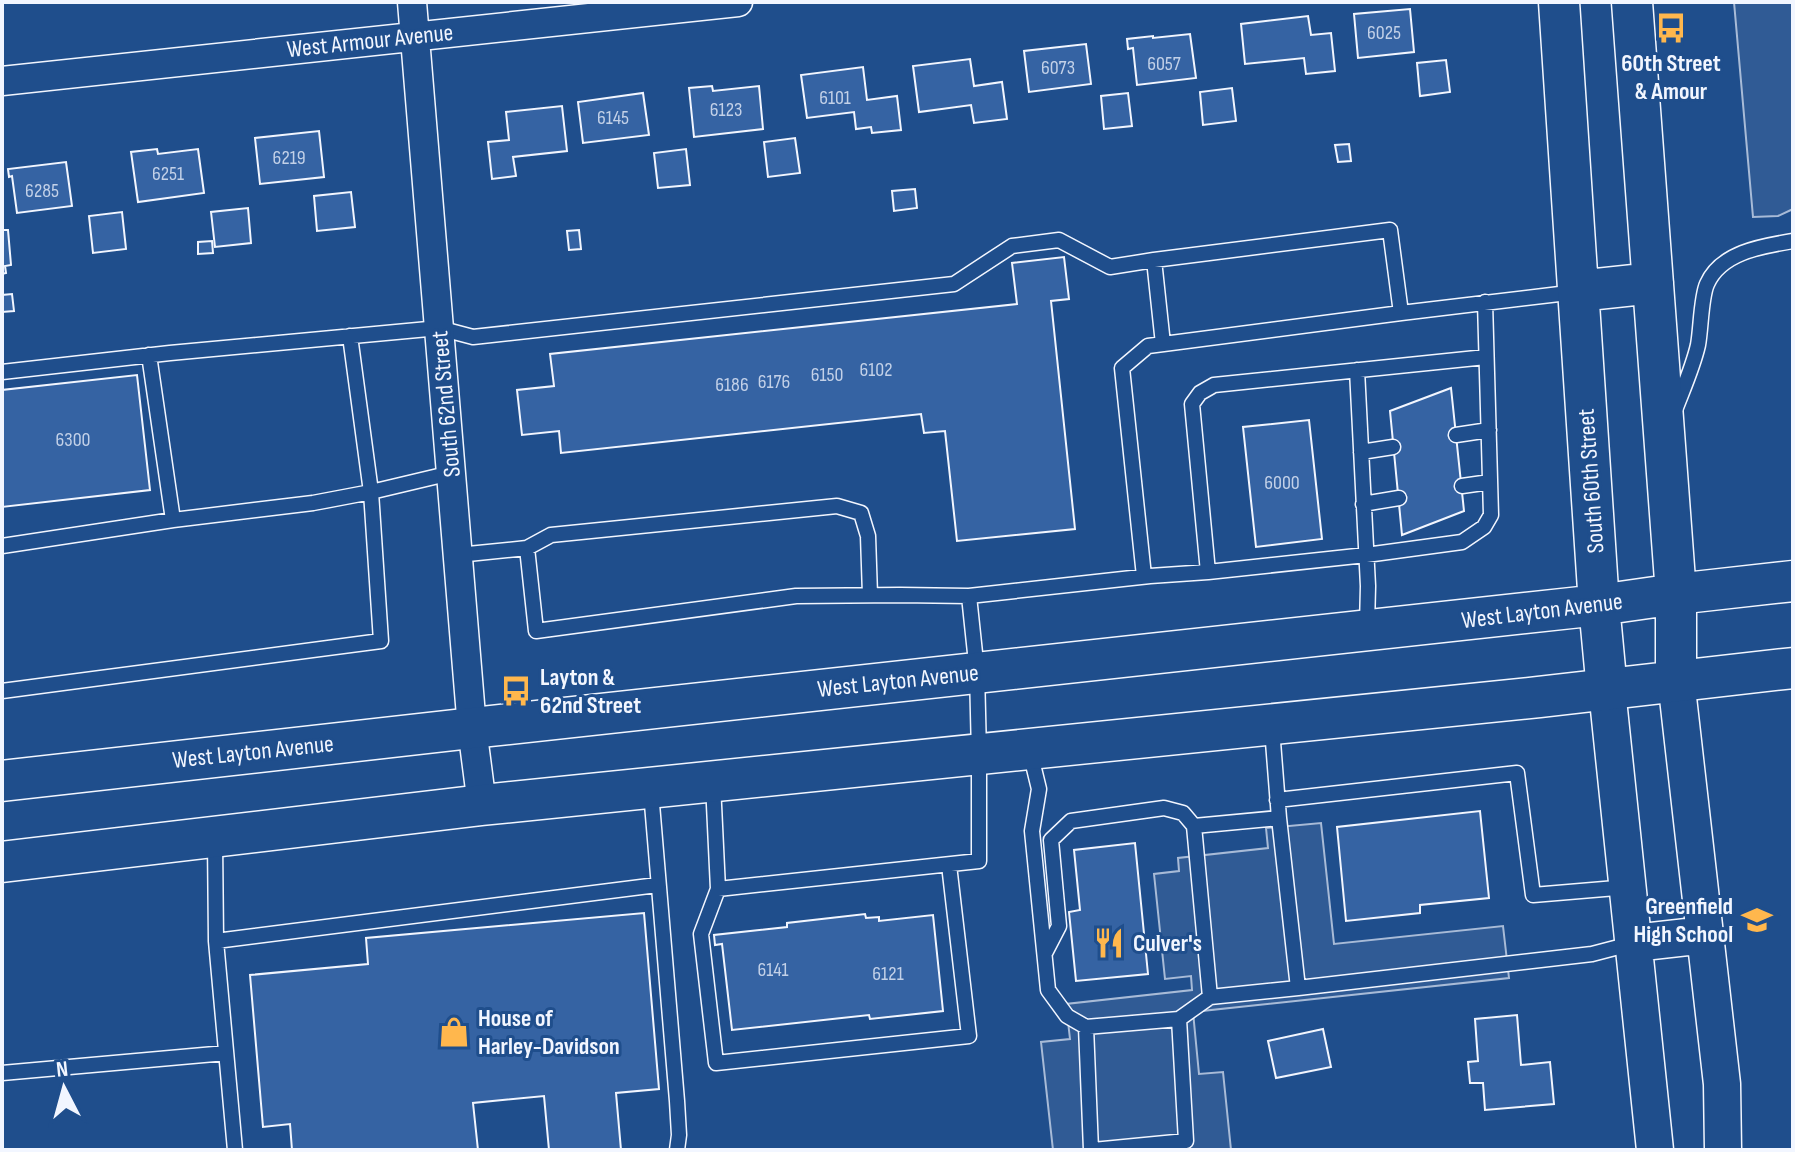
<svg xmlns="http://www.w3.org/2000/svg" width="1795" height="1152" font-family="'Sofia Sans Condensed',sans-serif">
<style>
.parking{fill:#305b95;stroke:#a8bbd7;stroke-width:2}
.building{fill:#3563a3;stroke:#f2f6ff;stroke-width:2}
.lines{fill:none;stroke-linecap:round;stroke-linejoin:round}
.service-casing{stroke:#f2f6ff;stroke-width:17}
.minor-casing{stroke:#f2f6ff;stroke-width:31}
.tertiary-casing{stroke:#f2f6ff;stroke-width:39}
.secondary-casing{stroke:#f2f6ff;stroke-width:43}
.service{stroke:#1f4e8c;stroke-width:14}
.minor{stroke:#1f4e8c;stroke-width:28}
.tertiary{stroke:#1f4e8c;stroke-width:36}
.secondary{stroke:#1f4e8c;stroke-width:40}
.labels{text-anchor:middle;dominant-baseline:central;stroke-width:6;stroke-linejoin:round;paint-order:stroke}
.number-label{font-size:20px;fill:#c3d1e8}
.street-label{font-size:24px;fill:#f2f6ff;stroke:#1f4e8c}
.poi-label{font-size:24px;font-weight:bold;fill:#f2f6ff;stroke:#1f4e8c;text-anchor:start}
</style>
<rect width="100%" height="100%" fill="#1f4e8c"/>
<!-- parking -->
<path class="parking" d="M1734,2H1793V209L1778,216L1753,217Z
M1321,823L1334,944L1503,926L1509,978L1193,1012L1199,1074L1223,1072L1231,1150H1053L1041,1042L1070,1039L1066,1004L1192,990L1191,976L1165,979L1154,874L1179,871L1178,858L1268,848L1266,828Z"/>
<!-- building -->
<path class="building" d="M1410,9L1414,52L1358,58L1354,14Z
M1308,16L1311,35L1331,33L1335,71L1306,74L1304,58L1245,64L1241,24Z
M1190,34L1196,78L1137,85L1133,48L1128,49L1127,39L1153,36V38Z
M1086,44L1091,84L1029,92L1024,51Z
M970,59L974,86L1002,82L1007,119L974,123L971,105L919,112L913,66Z
M1446,60L1450,92L1420,96L1417,63Z
M863,67L867,100L897,96L901,130L872,133L871,127L856,129L854,112L807,118L801,75Z
M712,86L713,91L759,86L763,129L694,137L689,88Z
M1232,88L1236,121L1203,125L1200,92Z
M643,93L649,135L583,143L578,102Z
M1128,93L1132,126L1104,129L1101,96Z
M562,106L567,151L513,157L516,176L492,179L488,142L509,140L506,112Z
M319,131L324,177L260,184L255,138Z
M795,138L800,173L768,177L764,142Z
M1349,144L1351,161L1338,162L1335,145Z
M157,149L158,154L198,149L204,193L138,202L131,152Z
M686,149L690,185L658,188L654,153Z
M66,162L72,206L17,213L12,176L9,177L8,169Z
M915,189L917,208L894,211L892,191Z
M351,192L355,227L317,231L314,196Z
M248,208L251,243L215,247L211,212Z
M122,212L126,249L93,253L89,216Z
M2,230H8L11,265L5,266L6,273L2,274Z
M579,230L581,249L569,250L567,231Z
M212,241L213,253L198,254V242Z
M1064,257L1069,299L1051,301L1075,529L957,541L945,431L924,433L921,414L561,453L559,431L522,435L517,390L554,386L550,354L1017,304L1012,263Z
M12,294L14,311L2,312V295Z
M137,375L150,490L2,507V390Z
M1451,388L1464,511L1402,535L1390,411Z
M1309,420L1322,539L1256,547L1243,427Z
M1480,811L1489,898L1420,905V913L1346,921L1337,827Z
M1135,843L1148,974L1076,981L1069,912L1080,910L1074,850Z
M644,913L659,1089L616,1093L621,1150H549L544,1096L473,1103L478,1150H292L290,1124L263,1127L250,975L368,964L366,938Z
M865,914L866,918L879,917V921L933,915L943,1011L870,1019L869,1015L732,1030L722,944L715,945L714,935L787,927V923Z
M1517,1015L1521,1065L1550,1062L1554,1104L1485,1110L1483,1083H1470L1468,1062L1478,1061L1475,1019Z
M1323,1029L1331,1067L1276,1078L1268,1041Z"/>
<g class="lines">
<!-- service casing -->
<g class="service-casing">
<path id="service" d="M1154,260L1163,344
M350,336L371,492L451,473
M1357,370L1368,586L1367,626
M2,372L170,353L439,328L473,337L954,284L1012,246L1059,240L1110,267L1154,260L1390,230L1401,313L1576,292
M1675,410C1683,389 1693,367 1698,345C1701,329 1701,297 1707,284C1721,252 1763,246 1793,241
M1456,435L1489,430
M1361,452L1393,447
M1462,486L1490,482
M1363,504L1399,498
M2,546L173,520L149,355
M527,548L551,535L837,506L861,513L868,536L870,595
M458,555L527,548L536,631L796,596L900,595L969,596L1150,576L1208,572L1366,555L1462,542L1484,527L1491,515L1485,302
M1208,572L1192,404L1200,393L1214,385L1486,357
M1144,576L1122,368L1148,346L1401,313
M2,691L381,641L371,492L313,503L173,520
M1030,752L1039,789L1032,831L1048,990L1067,1016L1086,1027L1179,1019
M713,784L718,889L979,861V754L977,672L969,596
M651,792L677,1101L679,1135L677,1150
M1277,800L1517,773L1533,895L1628,887
M215,840L216,941L235,1150
M718,889L701,934L716,1063L969,1036L949,865
M216,941L657,885
M1045,953L1059,926L1051,840L1071,821L1164,808L1183,813L1194,826
M1298,988L1592,954L1634,943
M1210,997L1298,988L1279,818
M1086,1027L1091,1150
M2,1073L226,1053
M1093,1150L1186,1141L1179,1019L1210,997L1194,826L1279,818L1272,729"/>
</g>
<!-- minor casing -->
<g class="minor-casing">
<path id="minor" d="M412,2L472,728L482,805
M2,81L738,2"/>
</g>
<!-- tertiary casing -->
<g class="tertiary-casing">
<path id="tertiary" d="M1676,680L1722,1084L1723,1150
M1607,690L1655,1150
M1634,943L1705,935"/>
</g>
<!-- secondary casing -->
<g class="secondary-casing">
<path id="secondary" d="M1559,2L1599,605L1607,690
M1632,2L1676,594V680
M1578,291L1653,283
M2,781L472,728L1599,605L1676,594L1793,581
M2,862L482,805L1539,697L1793,668"/>
</g>
<!-- service -->
<use href="#service" class="service"/>
<!-- minor -->
<use href="#minor" class="minor"/>
<!-- tertiary -->
<use href="#tertiary" class="tertiary"/>
<!-- secondary -->
<use href="#secondary" class="secondary"/>
</g>
<!-- icons -->
<defs>
<g id="bus-bare" transform="scale(2.4)"><path d="M-5-6H5V4H4V6H2V4H-2V6H-4V4H-5ZM-3.5-4V0h7V-4ZM-3.5 1.2v1.5H-2V1.2ZM2 1.2v1.5H3.5V1.2Z" fill="#ffb74d" stroke="#1f4e8c" stroke-width="2.5" paint-order="stroke"/></g>
<g id="school-bare" transform="scale(2.4)"><path d="M0-5L7-2L0 1L-7-2ZM-4 1L0 2.5L4 1V4Q0 6-4 4Z" fill="#ffb74d" stroke="#1f4e8c" stroke-width="2.5" paint-order="stroke"/></g>
<g id="restaurant-bare" transform="scale(2.4)"><path d="M-5-6h1v4h1v-4h1v4h1v-4h1v5L-1.5 .5V6h-2V.5L-5-1ZM5-6V6H3V1.5H1.5Q1.5-4 5-6Z" fill="#ffb74d" stroke="#1f4e8c" stroke-width="2.5" paint-order="stroke"/></g>
<g id="shop-bare" transform="scale(2.4)"><path d="M-5-2.5h2.3a2.7 3.5 0 0 1 5.4 0H5L5.5 6h-11ZM-1.5-2.5h3a1.5 2.3 0 0 0-3 0Z" fill="#ffb74d" stroke="#1f4e8c" stroke-width="2.5" paint-order="stroke"/></g>
</defs>
<g fill-rule="evenodd">
<use href="#bus-bare" x="1671" y="28"/>
<use href="#bus-bare" x="516" y="691"/>
<use href="#school-bare" x="1757" y="920"/>
<use href="#restaurant-bare" x="1109" y="943"/>
<use href="#shop-bare" x="454" y="1032"/>
</g>
<g class="labels">
<!-- number labels -->
<g class="number-label">
<text x="1384" y="33">6025</text>
<text x="1164" y="64">6057</text>
<text x="1058" y="68">6073</text>
<text x="835" y="98">6101</text>
<text x="726" y="110">6123</text>
<text x="613" y="118">6145</text>
<text x="289" y="158">6219</text>
<text x="168" y="174">6251</text>
<text x="42" y="191">6285</text>
<text x="876" y="370">6102</text>
<text x="827" y="375">6150</text>
<text x="774" y="382">6176</text>
<text x="732" y="385">6186</text>
<text x="73" y="440">6300</text>
<text x="1282" y="483">6000</text>
<text x="773" y="970">6141</text>
<text x="888" y="974">6121</text>
</g>
<!-- street labels -->
<g class="street-label">
<text transform="translate(370 41) rotate(-6)">West Armour Avenue</text>
<text transform="translate(446 404) rotate(-95)">South 62nd Street</text>
<text transform="translate(1591 481) rotate(-94)">South 60th Street</text>
<text transform="translate(1542 611) rotate(-7)">West Layton Avenue</text>
<text transform="translate(898 681) rotate(-6)">West Layton Avenue</text>
<text transform="translate(253 752) rotate(-6)">West Layton Avenue</text>
</g>
<!-- poi labels -->
<g class="poi-label">
<text x="1671" y="63" text-anchor="middle">60th Street<tspan x="1671" dy="28">&amp; Amour</tspan></text>
<text x="540" y="677">Layton &amp;<tspan x="540" dy="28">62nd Street</tspan></text>
<text x="1733" y="906" text-anchor="end">Greenfield<tspan x="1733" dy="28">High School</tspan></text>
<text x="1133" y="943">Culver's</text>
<text x="478" y="1018">House of<tspan x="478" dy="28">Harley-Davidson</tspan></text>
</g>
</g>
<!-- border -->
<rect width="1795" height="1152" fill="none" stroke="#f2f6ff" stroke-width="8"/>
<!-- north arrow -->
<g transform="translate(64 1088) rotate(354)" stroke="#1f4e8c" stroke-width="6" paint-order="stroke">
<path d="M0-6L14 30L0 20L-14 30Z" fill="#f2f6ff"/>
<text y="-12" font-size="22" font-weight="bold" text-anchor="middle" fill="#f2f6ff">N</text>
</g>
</svg>
